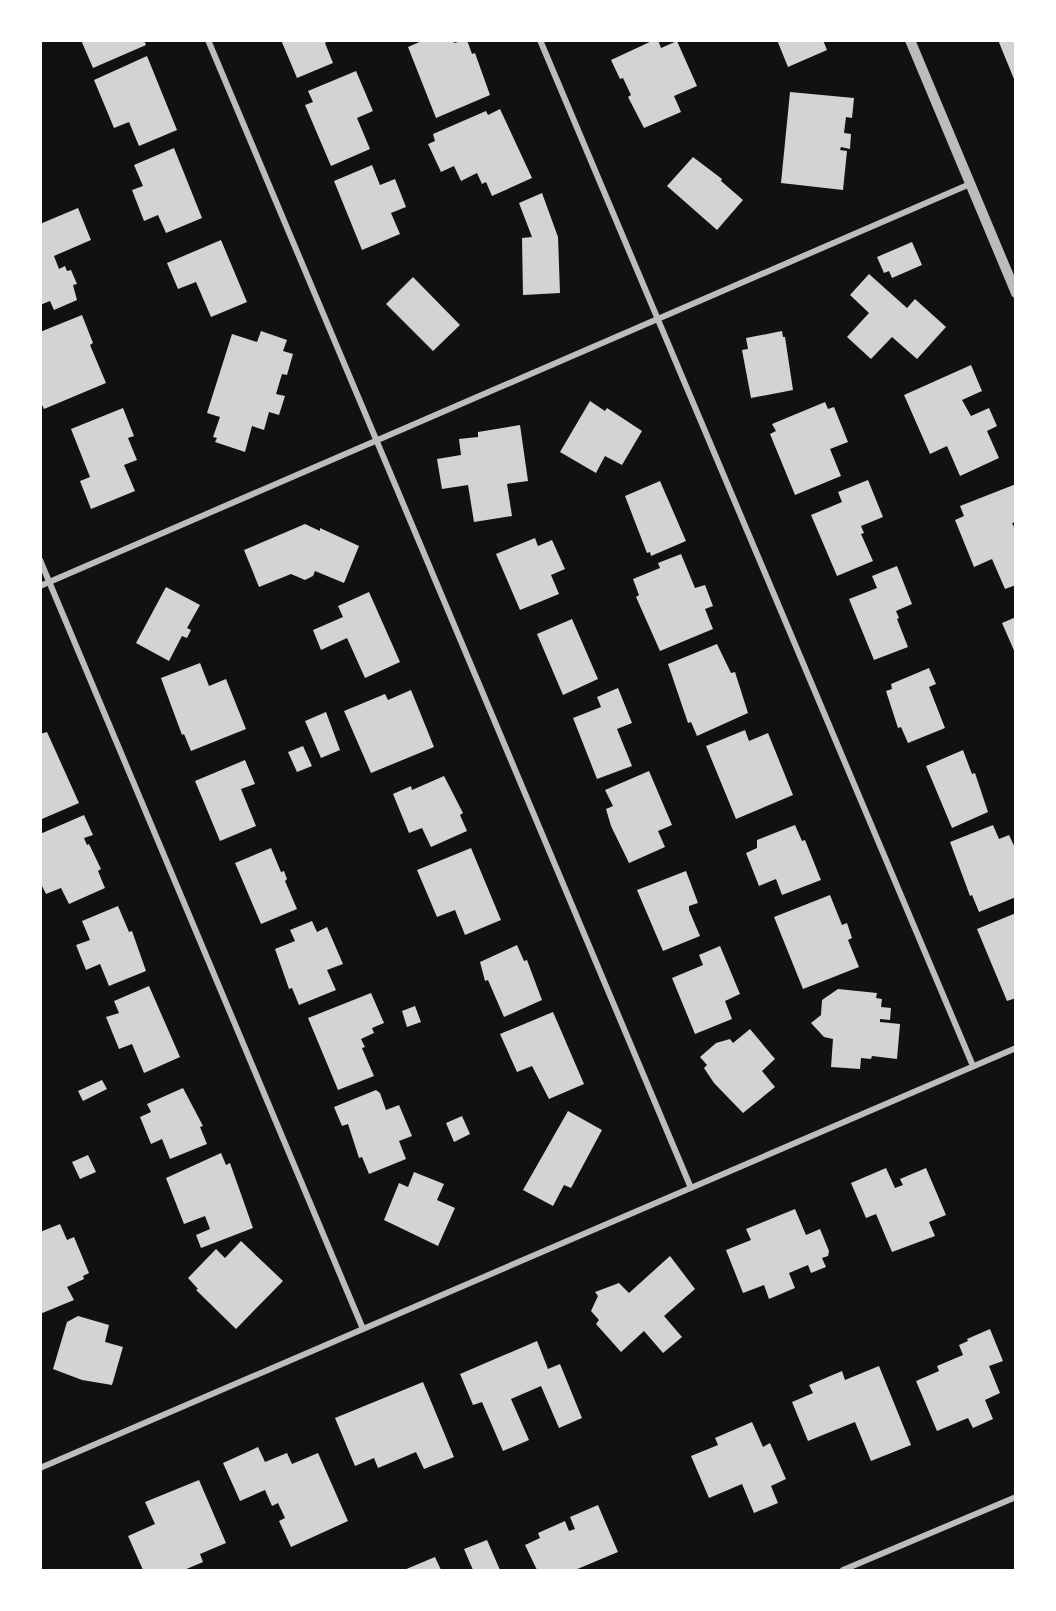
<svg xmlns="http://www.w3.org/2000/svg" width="1056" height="1611" font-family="'Archivo Narrow',sans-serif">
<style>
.building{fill:#d3d3d3}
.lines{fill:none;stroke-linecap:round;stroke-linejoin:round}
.minor{stroke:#bcbcbc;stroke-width:6}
.tertiary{stroke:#bcbcbc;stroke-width:10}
</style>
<rect width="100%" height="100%" fill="#111"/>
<!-- building -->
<path class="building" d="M81,40H144L146,45L93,68Z
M281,40H329L325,43L333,63L297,78Z
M424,40H453L454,43L467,40L472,54L475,53L490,95L436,118L408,47Z
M654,40H658L661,48L677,41L697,86L674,96L681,112L644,128L628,97L631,95L623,78L620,79L611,60Z
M777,40H823L827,50L788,67Z
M998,40H1016V78L1014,79Z
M147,56L177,130L139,146L129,122L114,128L94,80Z
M356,71L373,111L357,118L370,149L331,166L305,105L313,102L308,91Z
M790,92L854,98L852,118L846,117L844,133L851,134L850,149L841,147L840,150L847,151L843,190L781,183Z
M500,109L532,178L492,196L486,182L482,184L477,173L461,181L454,166L441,172L428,144L435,141L433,134L486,111L488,115Z
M174,148L202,218L166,233L158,215L144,221L132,190L143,186L134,165Z
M693,157L722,179L721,181L743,200L717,230L667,186Z
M372,165L380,185L395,179L406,207L391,213L400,234L362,250L334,181Z
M542,193L558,237L560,293L523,295L522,238L532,237L519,203Z
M78,208L91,240L54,256L59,269L65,266L67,271L71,270L77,284L73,285L77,300L54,310L50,301L40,305V224Z
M221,240L247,302L211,317L196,282L178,289L167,263Z
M912,242L922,265L892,278L889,271L884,273L877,257Z
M869,274L907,308L915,299L946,327L917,359L892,337L871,359L847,337L869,313L850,295Z
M413,277L460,325L433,351L386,304Z
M82,315L93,343L90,345L106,383L44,409L40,401V332Z
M261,331L287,340L283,351L293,354L287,375L282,374L276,394L285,396L279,415L269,412L264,430L252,426L245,452L215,442L217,438L213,437L220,417L207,413L232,334L257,342Z
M782,331L783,337H785L793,390L751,398L742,350L748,349L746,338Z
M971,365L982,391L962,400L971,416L989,408L997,426L987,431L999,458L960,476L947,446L930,454L904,395Z
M590,401L605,411L607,408L642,431L622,465L605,456L596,473L560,452Z
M825,402L828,409L834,407L848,442L830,449L841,476L795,495L770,434L776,431L772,424Z
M123,408L134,436L128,438L137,460L124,465L135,491L91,509L80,481L90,477L71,429Z
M520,425L528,481L507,484L512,516L474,522L468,485L442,489L437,459L461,455L459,439L478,437V432Z
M868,480L883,517L861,526L864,533L861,534L873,561L837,576L811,515L842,502L838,492Z
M660,481L686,541L651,556L650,552L647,553L625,496Z
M1016,484V522L1012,523L1016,531V585L1005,589L992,559L974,567L955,520L964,516L960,506Z
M305,524L320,531V528L359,546L344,583L315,571L313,576L305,580L291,574L259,587L244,550Z
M535,538L538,546L552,540L565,569L551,575L559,594L520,610L496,554Z
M681,554L695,588L705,585L713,606L705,609L713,629L660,651L636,597L639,595L633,579L660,568L658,563Z
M897,566L912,604L896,611L899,618L897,619L908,647L874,660L849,599L877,588L872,576Z
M166,587L200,605L187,628L191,630L187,638L182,636L169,661L136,643Z
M369,592L400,662L365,678L347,638L321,650L313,630L343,617L338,606Z
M1016,617V655L1002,623Z
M572,619L598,679L563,695L537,634Z
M717,644L731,673L735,672L748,713L697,736L691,722L688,723L668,664Z
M200,663L209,686L226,679L246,729L191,751L184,734L182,735L161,678Z
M929,668L936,684L929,687L945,728L908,743L901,727L898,728L886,691L892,689L891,684Z
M618,688L632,723L617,729L632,766L597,779L573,718L601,707L597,697Z
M411,690L434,747L371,773L344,711L385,694L388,700Z
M326,712L340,750L321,758L305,721Z
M745,730L749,741L768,733L793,795L736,819L706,746Z
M47,732L79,803L42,819L40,734Z
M303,746L312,766L297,772L288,752Z
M963,750L972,774L975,773L988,812L952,828L926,766Z
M245,760L255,784L241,789L256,826L220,841L195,781Z
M649,771L672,825L658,831L665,847L629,863L611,826L606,809L613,806L605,790Z
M444,776L463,813L460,815L467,831L431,847L422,828L409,833L393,794L411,786L412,790Z
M84,815L93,835L84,838L87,845L89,844L101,869L98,871L105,888L69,904L61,888L46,894L40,882V834Z
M795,825L802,841L805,840L821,880L782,895L776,879L759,886L746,853L757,848V840Z
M993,825L999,839L1009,835L1016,850V897L979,912L972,895L970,896L950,842Z
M271,848L281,872L284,871L287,879L285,881L297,909L261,924L235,863Z
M471,848L501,920L465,935L455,910L437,917L417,870Z
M686,871L698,903L689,906V910L700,936L663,951L637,890Z
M830,895L842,925L847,923L852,938L848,940L859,967L803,989L774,917Z
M118,906L129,932L132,931L146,971L109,986L100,964L86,970L76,945L90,940L82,921Z
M1016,913V998L1007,1001L977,929Z
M312,921L317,932L327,927L343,964L327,970L336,990L299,1005L292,988L289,989L275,949L295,941L290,930Z
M517,945L524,961L527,960L542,1000L504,1017L488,980L485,981L480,962Z
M720,946L740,994L725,1001L732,1019L695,1034L672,978L703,965L699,955Z
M149,986L180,1057L144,1073L132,1044L119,1049L106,1017L119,1013L114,1001Z
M838,989L877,993L876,998L882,999L881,1007L891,1008L890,1020L880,1019V1022L900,1024L897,1059L872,1056L871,1059L861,1058L860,1069L831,1067L833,1039L824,1037L811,1023L821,1015L822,1000Z
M371,993L384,1023L372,1028L374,1033L361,1039L365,1047L362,1048L374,1076L338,1090L308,1018Z
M415,1006L421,1022L407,1027L402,1011Z
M553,1012L584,1084L549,1099L532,1066L517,1072L500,1034Z
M750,1029L775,1059L762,1071L775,1087L743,1113L714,1083L704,1068L707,1065L700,1057L716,1043L730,1039L733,1043Z
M102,1080L107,1089L83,1101L78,1091Z
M183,1088L203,1126L200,1127L207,1144L170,1159L162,1139L151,1144L140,1117L151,1112L147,1104Z
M376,1090L380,1093L386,1110L399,1105L412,1136L399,1141L406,1159L369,1174L362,1157L359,1158L348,1124L342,1126L334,1107Z
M568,1111L602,1130L571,1188L564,1185L553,1206L523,1190Z
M462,1116L470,1134L454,1142L446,1123Z
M221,1153L226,1165L230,1163L253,1228L201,1248L196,1235L210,1229L205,1216L184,1224L166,1178Z
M88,1155L96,1172L80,1179L72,1162Z
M886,1168L895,1188L903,1185L900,1179L926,1168L946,1215L929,1222L935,1236L892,1252L876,1214L866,1218L851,1183Z
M414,1172L444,1184L437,1200L455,1208L438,1246L384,1220L399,1183L408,1187Z
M795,1209L806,1235L820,1229L829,1251L828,1256L822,1258L826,1267L811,1273L808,1265L789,1273L795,1288L769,1299L764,1285L743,1293L726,1250L751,1240L746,1229Z
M60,1224L67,1240L74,1237L89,1273L83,1276L84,1279L67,1287L74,1300L40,1314V1232Z
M241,1241L283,1281L236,1329L196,1290L198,1289L188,1278L216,1249L225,1258Z
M670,1256L695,1289L664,1316L682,1337L663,1353L644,1331L621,1352L596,1324L599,1320L591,1311L598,1296L595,1292L619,1283L629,1293Z
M78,1316L109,1325L105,1342L123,1347L112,1385L82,1380L53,1369L67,1322Z
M990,1329L1003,1361L989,1366L1000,1393L985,1400L993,1419L973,1428L968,1418L937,1431L916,1381L939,1371L937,1366L963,1355L959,1345L968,1341L967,1339Z
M537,1341L548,1369L560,1364L582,1418L559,1428L541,1386L511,1399L529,1440L503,1451L482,1402L473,1405L460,1374Z
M879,1366L911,1445L871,1461L855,1422L808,1441L792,1402L813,1393L809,1385L842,1371L845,1380Z
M423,1382L454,1457L424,1469L416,1452L378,1468L374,1458L355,1466L335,1418Z
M752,1422L763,1447L770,1443L786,1479L771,1486L778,1503L754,1513L742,1484L709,1498L691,1456L718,1445L715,1438Z
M258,1447L265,1462L287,1453L292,1464L318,1453L348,1521L291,1547L279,1521L285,1518L278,1503L272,1506L265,1490L240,1501L223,1463Z
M199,1480L226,1543L200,1554L203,1562L184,1570H143L128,1536L155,1524L145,1502Z
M598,1505L618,1552L575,1570H537L525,1545L540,1538L538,1533L565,1521L569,1531L575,1529L570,1517Z
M487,1540L500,1570H473L464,1549Z
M435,1557L441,1570H404Z"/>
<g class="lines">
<!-- minor -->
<path class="minor" d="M208,40L691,1188
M540,40L973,1066
M40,560L363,1329
M40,586L970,184
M40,1468L1016,1048
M843,1570L1016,1497"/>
<!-- tertiary -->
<path class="tertiary" d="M910,40L1016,293"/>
</g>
<!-- border -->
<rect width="1056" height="1611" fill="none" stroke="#ffffff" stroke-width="84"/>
</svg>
